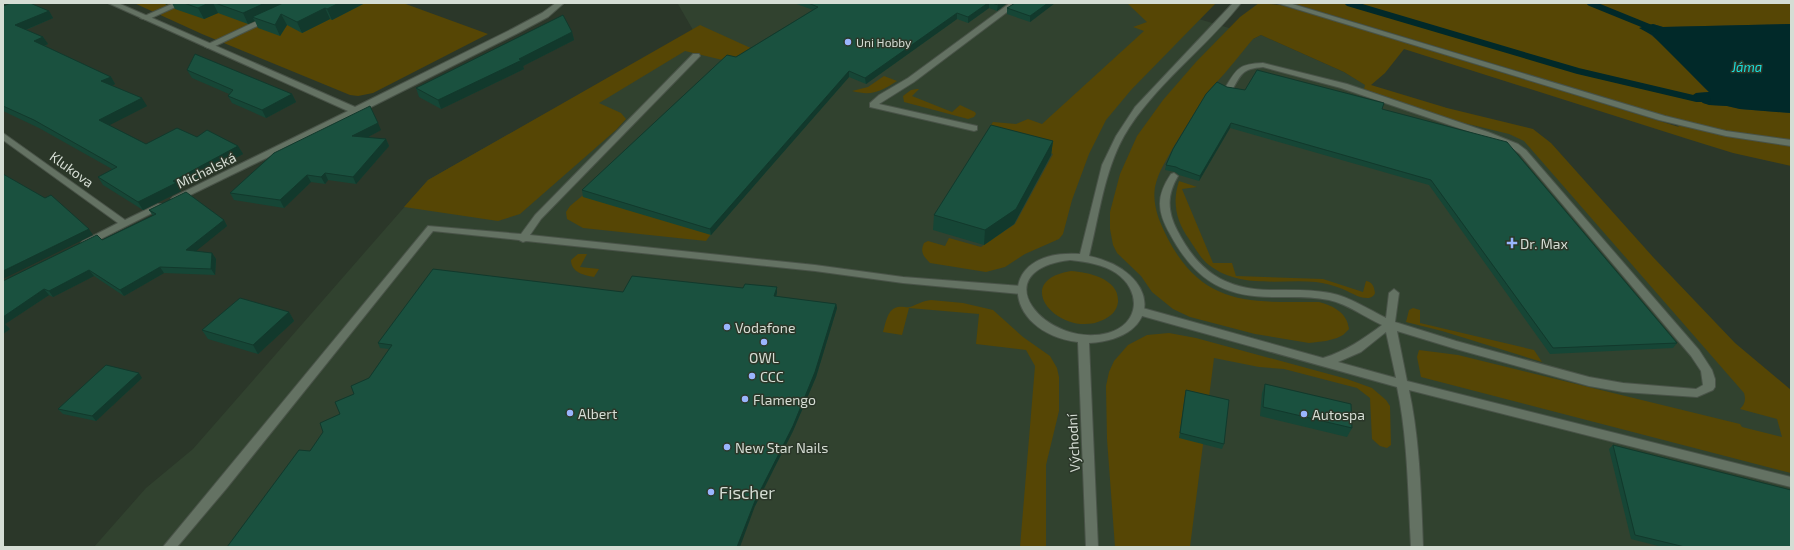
<svg xmlns="http://www.w3.org/2000/svg" width="1794" height="550" font-family="'Exo 2',sans-serif">
<style>
.built{fill:#31422f}
.green{fill:#564605}
.water{fill:#012929}
.lines{fill:none;stroke-linecap:round;stroke-linejoin:round}
.stream{stroke:#012929;stroke-width:6}
.lane-casing{stroke:#495348;stroke-width:2}
.street-casing{stroke:#495348;stroke-width:2}
.lane{fill:#647263;fill-rule:evenodd}
.street{fill:#647263;fill-rule:evenodd}
.wall{fill:#164636}
.shaded-wall{fill:#12392c}
.building{fill:#1a513f;stroke:#12392c}
.poi-dot{fill:#9ab5fd;stroke:#2b3729;stroke-width:1.5}
.labels{text-anchor:middle;dominant-baseline:central;stroke-width:3;stroke-linejoin:round;paint-order:stroke}
.far-poi-label{font-size:12px;fill:#d5ddd4;stroke:#2b3729;text-anchor:start}
.far-water-label{font-size:13px;font-style:italic;fill:#19e0dd;stroke:#2b3729}
.street-label{font-size:14px;fill:#d5ddd4;stroke:#2b3729}
.poi-label{font-size:14px;fill:#d5ddd4;stroke:#2b3729;text-anchor:start}
.near-poi-label{font-size:17px;fill:#d5ddd4;stroke:#2b3729;text-anchor:start}
</style>
<rect width="100%" height="100%" fill="#2b3729"/>
<!-- built -->
<path class="built" d="M680,3H1203L1192,17L1229,28L1253,39L1261,35L1344,72L1369,87L1532,132L1791,424V547H94L146,488L193,449L428,180L693,30L678,4Z"/>
<!-- green -->
<path class="green" d="M134,3H403L488,34L373,93L358,96L350,95L202,34Z
M1127,3H1216L1131,90L1106,120L1089,154L1072,200L1063,234L1059,239L1025,254L1005,267L986,272L930,263C923,256 920,252 924,243L928,241L945,246L949,238L981,247L1015,224L1053,154L990,126L993,122L1016,124L1028,119L1042,124L1144,31L1133,27L1147,22Z
M1259,3L1280,5L1325,18L1679,127L1671,118L1601,96L1292,3H1791V24L1663,27L1653,24L1640,28C1666,42 1687,72 1709,92L1696,93L1694,96L1703,103L1711,105L1727,106L1740,109L1791,113V166L1733,153L1691,140L1404,49L1385,73L1371,85L1447,108L1533,129L1551,143L1653,257L1735,343L1791,390V473L1421,377L1417,357L1419,350L1458,355L1740,424L1742,427L1782,437L1777,419L1740,409C1745,404 1746,400 1744,393L1524,141L1509,134L1460,122L1364,89L1365,85L1344,72L1261,35L1253,39C1245,48 1238,58 1230,67C1224,75 1216,82 1210,90C1197,108 1186,127 1174,146C1167,159 1158,172 1155,187C1152,206 1160,223 1168,239C1204,307 1251,302 1319,302C1333,306 1347,312 1349,329L1343,335L1337,338L1326,341L1309,343L1255,334L1190,317L1173,309L1152,292L1141,276L1117,253L1113,245L1110,229V212L1120,174L1137,136L1163,100L1196,62L1240,17Z
M700,25L839,88L685,51L599,103L621,113L626,119L616,130L520,214L498,221L404,207L428,180Z
M884,76L897,81C880,92 872,96 852,91L868,87Z
M917,89H919L912,96L952,112L960,105L975,112L976,114L974,117L968,119L904,102L903,96L911,90Z
M1179,181L1197,187L1182,189L1213,263H1232L1236,276L1323,279L1363,292L1366,281C1373,282 1374,287 1375,293C1374,296 1372,297 1369,298C1359,299 1349,291 1340,288C1332,285 1324,283 1316,282C1280,279 1240,289 1209,265C1201,259 1195,248 1189,239C1176,221 1172,202 1179,181Z
M582,196L711,234L706,241L583,228L567,219L566,212L570,206Z
M578,254H587L580,267L599,269L594,277C583,275 571,272 571,260Z
M1071,271C1088,272 1120,279 1118,302C1117,311 1111,316 1103,320C1061,340 1008,281 1071,271Z
M931,300L963,303L993,310L1023,337L1050,356L1057,368L1059,377V411L1046,465V547H1020L1035,366L1026,350L976,344L979,314L909,308L902,335L883,332C886,323 887,309 898,307C902,306 907,308 910,307C918,304 923,301 931,300Z
M1413,308L1420,310V323L1534,350L1542,362L1442,331L1406,322L1409,310Z
M1169,333L1196,338L1347,379L1372,388L1386,400L1390,406L1391,445L1387,448L1380,446L1372,439L1370,398L1357,388L1284,369L1259,367L1214,358L1190,547H1115L1107,439L1106,386L1109,372L1114,361L1128,345L1147,335Z"/>
<!-- water -->
<path class="water" d="M1653,24L1663,27L1791,24V113L1740,109L1727,106L1709,105L1703,103L1693,95L1696,93L1709,92L1652,35L1639,28Z"/>
<g class="lines">
<!-- stream -->
<path class="stream" d="M1348,3L1578,71L1697,99H1708
M1590,3L1654,29"/>
<!-- lane casing -->
<g class="lane-casing">
<path id="lane" d="M174,3H184L147,20L140,18Z
M1010,3H1019L914,82L879,104L977,126V130L974,131L870,107V103L879,95L908,78Z
M1277,3H1289L1665,116L1726,131L1791,140V146L1726,136L1659,120Z
M265,17L272,19L211,48H208L204,46Z
M693,54H699L700,56L541,219L530,235L815,265L903,277L1021,286L1025,288L1026,290L1025,292L1021,294L903,283L815,271L526,241L523,242L519,240L433,231L226,489L177,547H163L428,226L521,234L535,215Z
M1263,63L1347,84L1488,132L1518,144L1526,150L1699,350L1712,370L1715,379V387L1713,390L1697,397L1623,392L1589,386L1456,349L1397,331L1407,381L1791,477V487L1409,390C1420,441 1421,495 1423,547H1411C1408,494 1408,439 1397,387L1135,314L1134,311L1139,307L1323,358C1346,351 1363,339 1382,325C1364,317 1348,304 1329,300C1310,296 1291,297 1272,297C1221,297 1193,277 1170,234C1157,211 1156,196 1171,174L1174,173L1178,176C1167,195 1167,210 1177,230C1198,271 1224,289 1270,290C1290,290 1310,289 1330,293C1350,297 1368,309 1386,318L1389,293L1394,289L1399,293L1395,322L1456,341L1589,377L1623,383L1696,389L1703,385L1701,371L1691,356L1520,154L1512,148L1482,136L1341,88L1263,67C1242,69 1242,73 1232,90H1226L1225,88C1237,68 1239,64 1263,63ZM1386,332L1396,378L1338,362L1361,352Z"/>
</g>
<!-- street casing -->
<g class="street-casing">
<path id="street" d="M108,3H118L355,107L512,29L542,13L556,3H564L548,17L518,33L359,113L176,202L173,201L171,199L173,197L348,111Z
M1233,3H1241C1206,48 1152,87 1124,136C1104,172 1099,216 1089,256C1160,271 1166,338 1089,343L1098,547H1086L1078,342C1002,333 993,248 1080,254L1102,165L1116,136L1135,107ZM1070,260C1086,262 1103,264 1116,273C1142,291 1140,324 1108,333C1046,349 981,271 1070,260Z
M3,133L125,220L158,204H164L166,206L89,245H83L81,243L83,241L118,223L3,140Z"/>
</g>
<!-- lane -->
<use href="#lane" class="lane"/>
<!-- street -->
<use href="#street" class="street"/>
</g>
<!-- wall -->
<path class="wall" d="M172,3H365L332,20L330,19L302,33L287,25L280,36L258,28L255,21L248,24L218,13L204,19L175,9Z
M794,3H1007L997,11L989,8L968,23L957,19L866,84L849,77L711,235L583,197L582,190L736,57L813,10Z
M1015,3H1055L1030,22L1007,14V8Z
M3,6L49,11L53,18L26,30L43,37L48,44L45,46L111,77L115,84L112,86L147,106L109,125L146,144L197,137L238,146L243,154L179,188L181,191L143,210L103,185L98,177L112,169L39,128L3,111Z
M572,32L574,40L523,66L524,69L441,109L419,97L416,88Z
M187,70L292,94L296,102L266,118L232,103L228,96L229,94L192,78Z
M1227,87L1245,90L1382,109L1677,343L1673,348L1550,354L1429,185L1230,128L1199,181L1179,175L1175,172L1165,170L1166,165Z
M381,130L366,138L386,139L389,146L356,184L328,180L325,184L311,182L284,208L234,200L230,193Z
M1053,141L1051,155L1014,224L984,245L933,230L934,215Z
M149,210L224,220L227,226L195,251L212,253L216,259L215,275L164,273L124,296L94,276L53,297L49,295L5,324L10,329L3,334V281L102,240L153,216Z
M623,292H777L776,297L836,304L837,308L816,377L793,431L755,506L310,451L340,414L354,394L369,378L389,349L380,348L378,343Z
M289,312L294,321L258,354L208,339L202,330Z
M142,378L96,421L63,414L58,409Z
M1265,384L1352,428L1347,437L1260,416L1262,393Z
M1186,390L1224,444L1222,449L1179,438L1185,395Z
M1613,445L1791,547H1662L1631,539L1609,449Z"/>
<!-- shaded-wall -->
<path class="shaded-wall" d="M165,3H170L166,5Z
M209,3H213L218,13L204,19L198,8Z
M265,3H294L252,17L255,21L248,24L243,13Z
M339,3H365L332,20L327,9Z
M988,3H989V8L968,23V17Z
M1000,3H1007L997,11L998,5Z
M1048,3H1055L1030,22V16Z
M325,8L330,19L302,33L297,22Z
M49,11L53,18L20,32L15,25Z
M957,13V19L866,84L865,78Z
M281,14L287,25L280,36L275,25Z
M572,32L574,40L523,66L524,69L441,109L438,100Z
M43,37L48,44L39,48L34,41Z
M849,71V77L711,235L710,229Z
M111,77L115,84L106,89L101,81Z
M292,94L296,102L266,118L262,110Z
M142,98L147,106L104,128L99,120Z
M378,123L381,130L355,144L352,136Z
M1231,123L1230,128L1199,181L1200,176Z
M386,139L389,146L356,184L353,177Z
M1053,141L1051,155L1014,224L984,245L985,230Z
M238,146L243,154L179,188L181,191L143,210L138,202L173,181Z
M325,173L328,180L325,184L321,177Z
M307,175L311,182L284,208L280,200Z
M224,220L227,226L190,256L186,250Z
M89,229L93,235L3,279V271Z
M212,253L216,259L215,275L211,269Z
M160,267L164,273L124,296L120,290Z
M89,270L94,276L53,297L49,291Z
M777,287V292L775,301L774,296Z
M44,289L49,295L5,324L10,329L3,334V317Z
M836,304L837,308L816,377L793,431L755,506L740,547H737L755,501Z
M289,312L294,321L258,354L253,345Z
M139,373L142,378L96,421L92,416Z"/>
<!-- building -->
<path class="building" d="M11,3H30L49,11L15,25L43,37L34,41L111,77L101,81L142,98L99,120L146,144L177,128L197,137L207,130L238,146L173,181L176,183L138,202L98,177L117,167L34,120L3,106V6Z
M184,3H209L198,8Z
M215,3H265L243,13Z
M283,3H339L327,9L325,8L297,22L281,14L275,25L252,17Z
M808,3H988L968,17L957,13L865,78L849,71L710,229L582,190L727,55L736,57L818,7Z
M992,3H1000L998,5Z
M1015,3H1048L1030,16L1007,8Z
M563,15L572,32L519,59L522,60L438,100L416,88Z
M195,54L292,94L262,110L228,96L233,90L187,70Z
M1257,70L1384,103L1382,109L1507,142L1677,343L1553,348L1431,180L1231,123L1200,176L1180,169L1176,167L1166,165L1173,149L1206,94L1217,82L1227,87L1245,90Z
M370,106L378,123L352,136L386,139L353,177L325,173L321,177L307,175L280,200L230,193L274,153Z
M991,125L1053,141L1016,209L985,230L934,215Z
M3,174L45,198L51,195L89,229L3,271Z
M186,192L224,220L186,250L212,253L211,269L160,267L120,290L89,270L49,291L44,289L3,317V281L97,235L102,240L156,214L149,210Z
M433,269L623,292L632,276L743,288L745,284L777,287L774,296L836,304L815,372L793,426L755,501L737,547H227L299,450L310,451L323,432L320,423L340,414L335,402L354,394L351,386L369,378L392,345L378,343Z
M240,298L289,312L253,345L202,330Z
M106,365L139,373L92,416L58,409Z
M1265,384L1351,404L1352,428L1263,407Z
M1186,390L1229,400L1224,444L1180,433Z
M1613,445L1791,490V547H1685L1635,535Z"/>
<!-- markers -->
<g class="poi-dot">
<circle cx="848" cy="42" r="4"/>
<path d="M1510 237h4v4h4v4h-4v4h-4v-4h-4v-4h4z"/>
<circle cx="727" cy="327" r="4"/>
<circle cx="764" cy="342" r="4"/>
<circle cx="752" cy="376" r="4"/>
<circle cx="745" cy="399" r="4"/>
<circle cx="570" cy="413" r="4"/>
<circle cx="1304" cy="414" r="4"/>
<circle cx="727" cy="447" r="4"/>
<circle cx="711" cy="492" r="4"/>
</g>
<g class="labels">
<!-- far-poi labels -->
<g class="far-poi-label">
<text x="856" y="42">Uni Hobby</text>
</g>
<!-- far-water labels -->
<g class="far-water-label">
<text x="1747" y="67">Jáma</text>
</g>
<!-- street labels -->
<g class="street-label">
<text transform="translate(72 169) rotate(36)">Klukova</text>
<text transform="translate(206 170) rotate(-26)">Michalská</text>
<text transform="translate(1073 443) rotate(-93)">Východní</text>
</g>
<!-- poi labels -->
<g class="poi-label">
<text x="1520" y="243">Dr. Max</text>
<text x="735" y="327">Vodafone</text>
<text x="764" y="357" text-anchor="middle">OWL</text>
<text x="760" y="376">CCC</text>
<text x="753" y="399">Flamengo</text>
<text x="578" y="413">Albert</text>
<text x="1312" y="414">Autospa</text>
<text x="735" y="447">New Star Nails</text>
</g>
<!-- near-poi labels -->
<g class="near-poi-label">
<text x="719" y="492">Fischer</text>
</g>
</g>
<!-- border -->
<rect width="1794" height="550" fill="none" stroke="#d5ddd4" stroke-width="8"/>
</svg>
